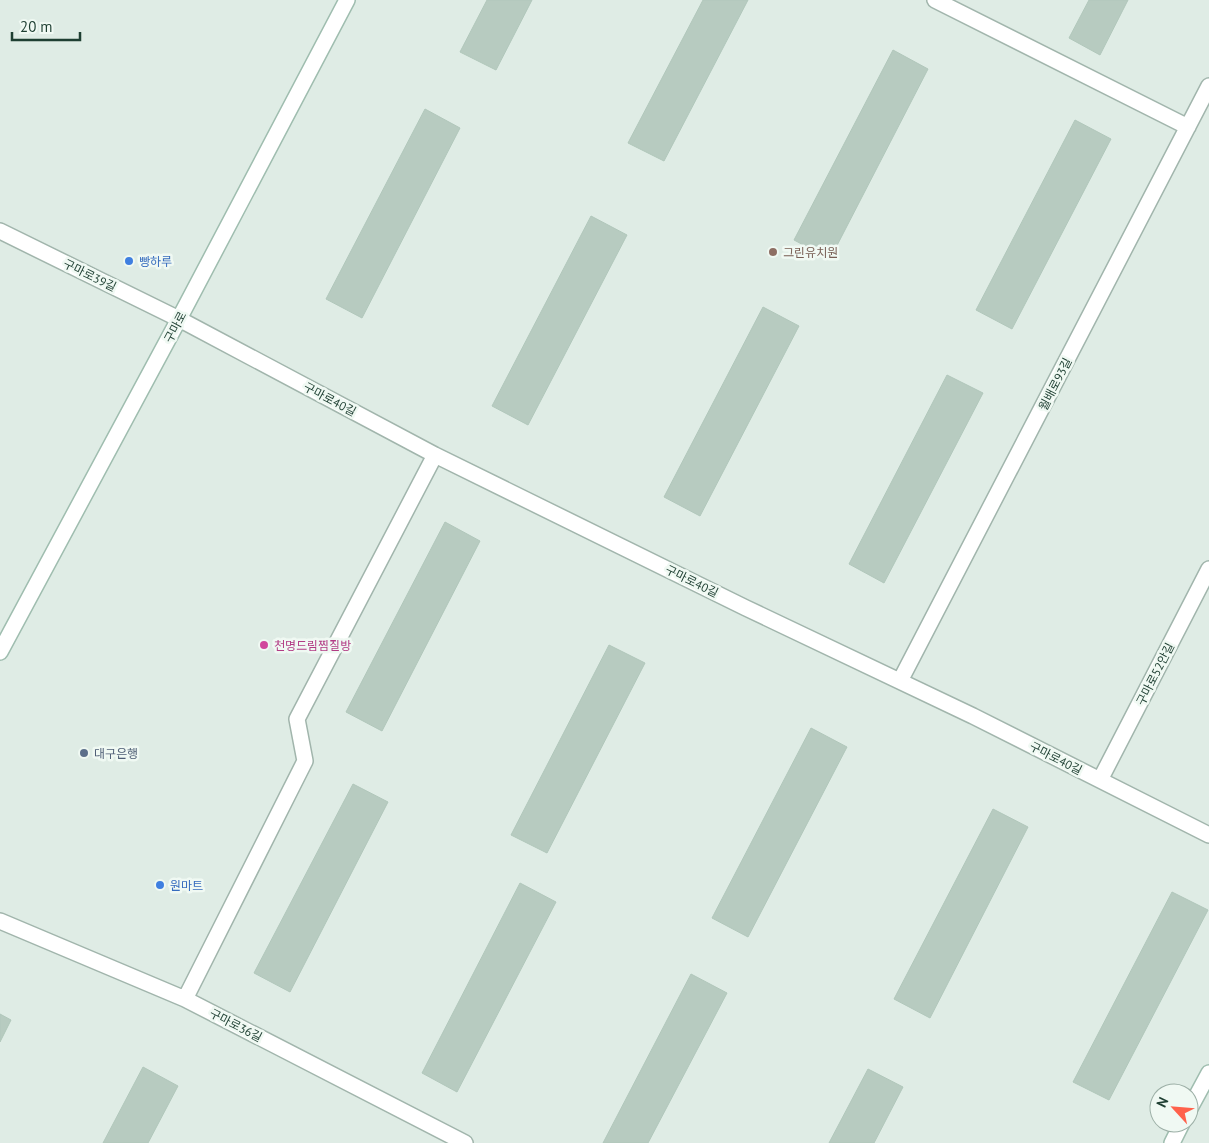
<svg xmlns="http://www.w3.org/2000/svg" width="1209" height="1143" font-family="'PT Sans','Noto Sans KR',sans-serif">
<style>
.building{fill:#b7cbc0;stroke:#b1c7bb}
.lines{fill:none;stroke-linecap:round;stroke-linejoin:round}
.street-casing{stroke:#a1b5ac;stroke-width:18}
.secondary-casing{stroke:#9fbdaf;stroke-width:18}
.street{stroke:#fff;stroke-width:15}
.secondary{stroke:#fff;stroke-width:15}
.education-dot{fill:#8d6e63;stroke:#f0f9f3;stroke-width:2}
.shop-dot{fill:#3f7fe0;stroke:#f0f9f3;stroke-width:2}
.hotel-dot{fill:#d1479c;stroke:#f0f9f3;stroke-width:2}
.service-dot{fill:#5c6f8a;stroke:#f0f9f3;stroke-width:2}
.labels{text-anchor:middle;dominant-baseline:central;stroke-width:5;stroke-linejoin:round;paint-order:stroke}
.education-label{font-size:12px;fill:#785e54;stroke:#f0f9f3;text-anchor:start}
.shop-label{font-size:12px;fill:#366cbe;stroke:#f0f9f3;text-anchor:start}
.street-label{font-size:12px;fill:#1e3f32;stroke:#f0f9f3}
.hotel-label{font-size:12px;fill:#b23c85;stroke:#f0f9f3;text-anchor:start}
.service-label{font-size:12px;fill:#4e5e75;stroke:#f0f9f3;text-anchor:start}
</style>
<rect width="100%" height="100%" fill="#dfece5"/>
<!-- building -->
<path class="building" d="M487,0H532L496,70L460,52Z
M703,0H748L664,161L628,143Z
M1089,0H1128L1100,55L1069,38Z
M893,50L928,69L830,259L794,240Z
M425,109L460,128L362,318L326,299Z
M1075,120L1111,139L1012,329L976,310Z
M591,216L627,235L528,425L492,406Z
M763,307L799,326L700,516L664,497Z
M947,375L983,393L884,583L849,564Z
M445,522L480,541L382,731L346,712Z
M609,645L645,663L547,853L511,835Z
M811,728L847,747L748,937L712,918Z
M353,784L388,802L290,992L254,973Z
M993,809L1028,827L930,1018L894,999Z
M520,883L556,902L457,1092L422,1073Z
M1172,892L1208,910L1109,1100L1073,1082Z
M691,974L727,993L648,1143H603Z
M0,1014L11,1020L0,1042Z
M143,1067L178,1086L148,1143H103Z
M868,1069L903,1087L874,1143H829Z"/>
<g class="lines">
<!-- street casing -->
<g class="street-casing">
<path id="street" d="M935,0L1188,127
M0,231L179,319L435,455L746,608L973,716L1209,835
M900,681L1209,86
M1100,780L1209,569
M0,921L185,999L465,1143
M185,999L305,761L297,719L435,455"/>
</g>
<!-- secondary casing -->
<g class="secondary-casing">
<path id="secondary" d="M0,652L179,319L347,0
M1189,1110L1209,1073
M1172,1143L1182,1123"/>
</g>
<!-- street -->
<use href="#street" class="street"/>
<!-- secondary -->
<use href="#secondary" class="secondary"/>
</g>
<!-- markers -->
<circle class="education-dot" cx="773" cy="252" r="5"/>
<g class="shop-dot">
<circle cx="129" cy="261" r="5"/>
<circle cx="160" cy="885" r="5"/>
</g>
<circle class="hotel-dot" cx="264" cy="645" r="5"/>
<circle class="service-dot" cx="84" cy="753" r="5"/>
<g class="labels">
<!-- education labels -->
<g class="education-label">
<text x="783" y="252">그린유치원</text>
</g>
<!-- shop labels -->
<g class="shop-label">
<text x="139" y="261">빵하루</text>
<text x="170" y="885">원마트</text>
</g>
<!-- street labels -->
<g class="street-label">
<text transform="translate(90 275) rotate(26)">구마로39길</text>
<text transform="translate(175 327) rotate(-62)">구마로</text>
<text transform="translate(1055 384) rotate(-63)">월배로93길</text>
<text transform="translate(330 399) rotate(28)">구마로40길</text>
<text transform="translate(692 581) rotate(26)">구마로40길</text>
<text transform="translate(1155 674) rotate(-63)">구마로52안길</text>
<text transform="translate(1056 758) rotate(27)">구마로40길</text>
<text transform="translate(236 1025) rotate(27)">구마로36길</text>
</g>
<!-- hotel labels -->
<g class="hotel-label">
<text x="274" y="645">천명드림찜질방</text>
</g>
<!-- service labels -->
<g class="service-label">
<text x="94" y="753">대구은행</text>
</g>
</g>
<!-- north arrow -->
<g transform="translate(1174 1108) rotate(296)"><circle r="24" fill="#f0f9f3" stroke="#9cafa6"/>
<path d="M0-4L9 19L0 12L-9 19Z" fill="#ff614b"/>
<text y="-8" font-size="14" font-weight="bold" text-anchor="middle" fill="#1e3f32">N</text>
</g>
<!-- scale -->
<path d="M12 32v8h68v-8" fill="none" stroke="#1e3f32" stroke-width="2.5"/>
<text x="20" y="32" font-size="15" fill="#1e3f32" stroke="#f0f9f3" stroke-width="4" paint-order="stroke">20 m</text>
</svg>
